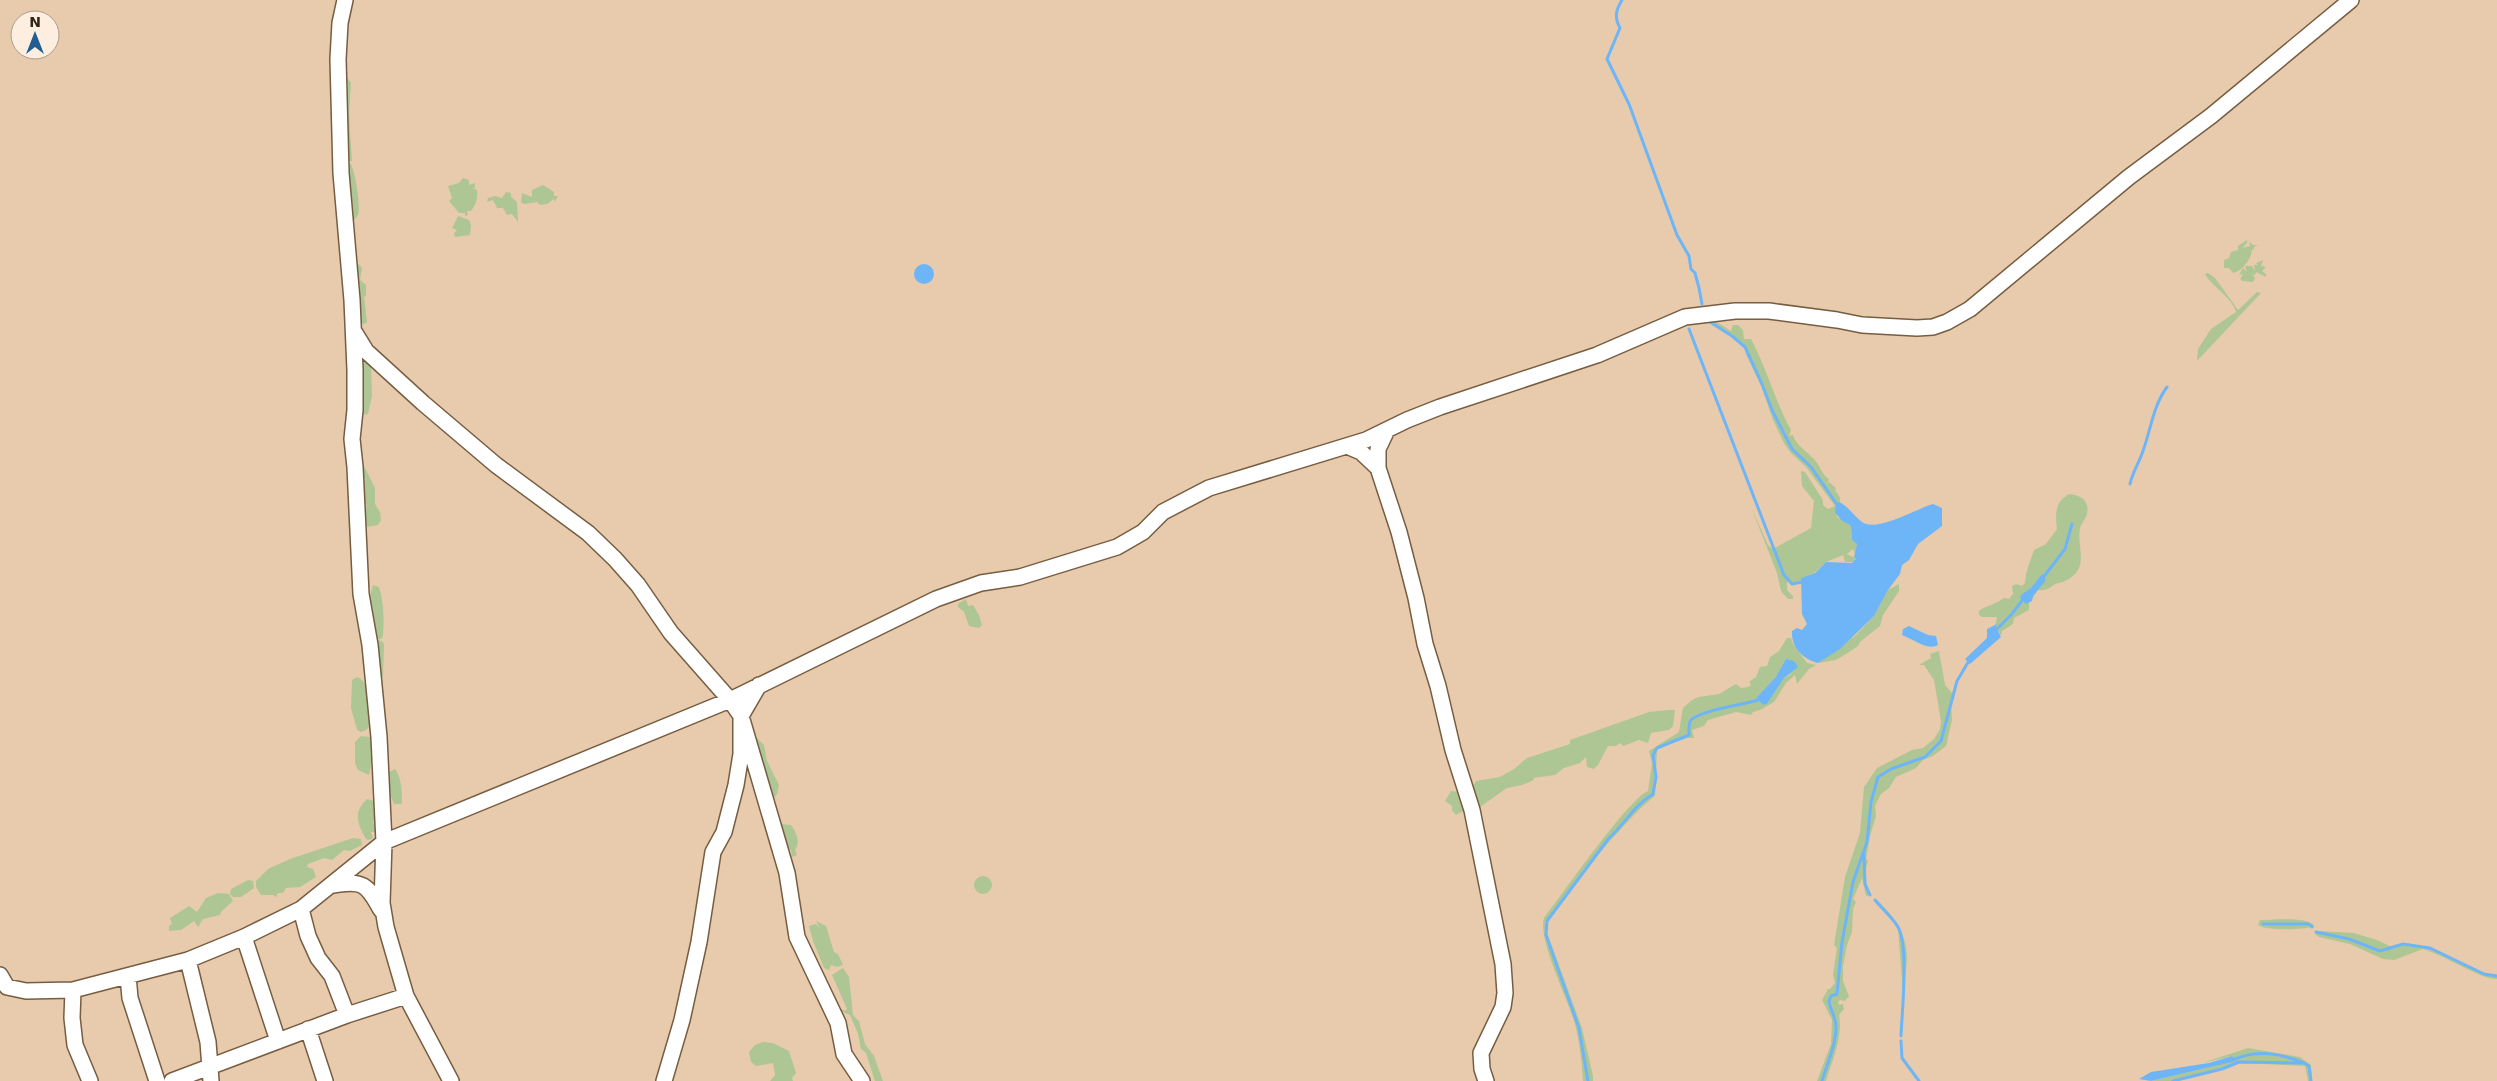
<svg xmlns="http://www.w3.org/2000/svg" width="2497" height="1081" font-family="'DejaVu Sans',sans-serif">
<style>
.green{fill:#aec694;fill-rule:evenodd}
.water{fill:#6eb5f8}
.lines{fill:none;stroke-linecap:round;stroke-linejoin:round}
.stream{stroke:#6eb5f8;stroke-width:3}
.minor-casing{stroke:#765d41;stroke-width:18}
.minor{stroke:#fff;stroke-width:15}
</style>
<rect width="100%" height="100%" fill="#e8cbac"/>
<!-- green -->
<path class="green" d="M346,76L351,83L349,114L352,161H349L347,155Z
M350,163C355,168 361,207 358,215C357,217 354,220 353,221L348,169Z
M463,178L469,180V185L475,183V188H472L477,190C478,199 476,204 471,211H467L468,215L465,216V213H459L449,201L452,198L448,186L459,183Z
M543,185L554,192V196H558L555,202L554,199L547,204L540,205L537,202L524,204L521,202L522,193L532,197V190Z
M506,192L511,193V197L517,202L518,222L512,214L507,215L503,208H497L493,200L487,202L488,198L495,196L502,198Z
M458,216L469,220L471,225L470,235L455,237L454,233L457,230L452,228Z
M2247,240V243L2242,248L2250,246L2249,241L2253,245H2258L2254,247V250L2252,249C2252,259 2241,272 2233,273L2229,268H2224V260L2229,258L2231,252L2238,250V246Z
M355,260L362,268L360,280L366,285V296L364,297L367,322L364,324L360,323L356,287L359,286L361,283L358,285Z
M2263,260L2261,266L2266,267L2262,271L2266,274V277L2256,272L2255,275L2252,274L2255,278L2253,282L2242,281L2240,279L2243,274L2239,275L2243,268L2247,272L2245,266H2252L2255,271L2254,265H2258L2256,263Z
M2208,273L2215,278L2238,310L2257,292L2261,293L2197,361L2198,349L2211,329L2236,312C2232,297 2212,287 2205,274Z
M1710,322H1717L1731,331L1733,325H1738L1743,330L1744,339H1751C1767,369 1775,401 1791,430L1789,436L1793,435C1795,445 1811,454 1818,464C1821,470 1824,476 1829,479L1827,484L1829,482L1836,488L1835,491C1844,498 1839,506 1837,517L1851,526L1852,539L1857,544L1855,554L1853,549L1847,554L1855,558V562H1845L1843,555L1826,562L1814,573L1802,578L1800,584H1792L1787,581V590L1793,596V599H1788L1781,591L1777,573L1751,507L1768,545L1773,549L1811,528L1814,501L1802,486L1801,471L1805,472L1823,500V505L1828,509L1835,506L1806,467L1790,452L1784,443L1773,420L1762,388L1746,354L1745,347L1738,340Z
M364,359L371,366L372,396L368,414L362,415Z
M362,462L375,488V504L380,512L381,520L378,525L367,527L363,508L367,506L364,501V481L366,480L363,477Z
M2070,494C2081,495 2090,501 2087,514C2086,519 2081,523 2080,528C2076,549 2092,569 2063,582C2061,583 2057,583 2055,584C2049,588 2047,591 2038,590L2029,603V610L2014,618L2013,624L2002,631L2001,635L1995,627L1997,617H1982L1979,615V611C1985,606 1995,605 2004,598L2009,599L2013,594L2012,586L2016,584L2022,586L2025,583C2026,570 2030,562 2034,550L2046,544L2057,529C2055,515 2055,500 2070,494Z
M1899,584V591L1883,615L1880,626L1861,641L1857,647L1836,660L1818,663L1856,635L1874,616L1888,590Z
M373,585L379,587C384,603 384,618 383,636L381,639H377L383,642L384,645L383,676L380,681L372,626L374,623L370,596Z
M966,599L968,606L973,605L979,615L982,625L979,628L969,626L964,612L958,607V604Z
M1787,638H1791L1793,644L1807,663L1816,665L1809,669L1797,684L1795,675L1786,683L1774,702L1760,710L1753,712L1751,715L1736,712L1708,720L1704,726L1692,730L1694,738H1687L1657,748L1655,796C1634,810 1553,904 1545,927L1582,1028L1593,1076V1081H1583C1582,1062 1580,1046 1576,1028C1570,1002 1537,940 1544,918C1562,895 1628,799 1648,791L1652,763L1649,751L1679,732L1683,708L1692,700L1699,697L1719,694L1736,684L1741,688L1748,687L1751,685L1749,682L1756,677L1760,667L1767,666L1770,657L1779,651ZM1793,673L1784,678L1767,704L1763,705L1756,698L1776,677Z
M1939,651L1945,685L1953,694L1951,704L1952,720L1946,746L1933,756L1923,760L1916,768L1896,777L1889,788L1881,794L1875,806L1876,816L1870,836L1866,859L1868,860L1864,877L1870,895L1866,896L1862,878L1853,899L1856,902L1853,909L1852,932L1847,945L1843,966V981L1849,996L1845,1001L1840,1000L1838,1002L1839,1005L1843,1004L1844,1009L1839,1015C1843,1038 1832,1060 1826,1081H1817L1831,1044L1832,1020L1822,1000L1828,989H1830L1835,983L1833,975L1837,948L1834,945L1845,877L1860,833L1864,787L1877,768L1912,750L1923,748L1934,739L1940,729L1941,721L1934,680L1924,665H1919L1931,658L1930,654Z
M357,677C372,683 369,709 371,725L366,730L361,732L357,730L351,708L352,680Z
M1668,710H1675L1673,726L1669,730L1651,733L1648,743L1639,740L1623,746L1620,743L1616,746H1608L1598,765L1594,769L1587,767L1586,757L1580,763L1564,768L1555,775L1533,778L1534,780L1522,785L1507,788L1477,809L1472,788L1476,781L1500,777L1514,769L1527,758L1570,744V740L1649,712Z
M361,736L370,737C376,748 371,764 369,775L358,770L355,763V742Z
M756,737L764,745L767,761L779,785L777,794L774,798L776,814L781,824L791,825C796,832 801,842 795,850L797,855L792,857L791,850L786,847L791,857L788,859C778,848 773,805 768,789C764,774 757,757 752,742Z
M395,769C402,778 402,793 402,804H394L389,792V772Z
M1451,791L1461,792L1465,810L1456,815L1452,810V806L1445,801Z
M367,799L374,801L376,813L373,823L377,825L375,832H371L373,838L369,840L366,839C357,823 353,812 367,799Z
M353,838L361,839L362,845L350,851L344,850L332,860L324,858L308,864L307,867L313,869L316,877L300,887L286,888L283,893H278L276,897L273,895H261L256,887V881L268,869L290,859Z
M974 885a9 9 0 1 1 18 0a9 9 0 1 1-18 0Z
M248,880L253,881L254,888L241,897H233L230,894L231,889Z
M218,893L229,894L233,901L221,912L220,915L203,919L198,927L194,921L181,930L169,931V926L172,924L170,918L189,906L197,912L206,898Z
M1875,898C1899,920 1912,942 1905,974C1903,980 1905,986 1903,993L1898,928Z
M2260,920C2272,920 2307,916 2315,926C2305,930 2266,931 2258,925Z
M816,921L826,926L834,952L838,954L843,965L837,967L831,965L829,970L824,968L813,941L809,926L816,924L820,928Z
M2318,931L2354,933L2377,940L2392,947C2420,940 2443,953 2468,966C2478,971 2486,976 2497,976V979C2484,981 2442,954 2423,949L2394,960L2383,959L2350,944L2319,937L2315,934Z
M843,968L849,977L853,1015L859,1021L865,1044L874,1056L883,1081H875L866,1053L861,1049L858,1034L850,1015L841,1011V1009L845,1011L847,1009L832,975Z
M763,1042L773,1043L789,1051L796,1073L792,1078L793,1081H770L775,1075L773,1063L756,1066L751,1062L749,1052L755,1045Z
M2248,1048L2300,1057L2311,1065L2312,1081H2308L2305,1066L2242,1063L2173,1081H2151L2215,1066L2232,1056L2202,1063Z"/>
<!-- water -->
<path class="water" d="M914 274a10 10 0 1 1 20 0a10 10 0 1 1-20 0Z
M1839,502C1848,506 1854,516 1862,522C1876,533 1918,508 1933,504L1942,508V526L1918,544L1909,560L1902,565L1900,574L1888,590L1874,616L1840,649L1818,663C1803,659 1791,648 1792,631L1797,628L1802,630L1807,624L1802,614L1801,578L1815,573L1826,562L1852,563L1856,559L1854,557L1857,544L1852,540L1851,526L1841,520L1835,512L1836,503Z
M2042,574L2046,580L2033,596L2032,601L2026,604L2020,598L2021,595L2031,588Z
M1997,624L1996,627L2001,637L1970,664L1965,659L1987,638V629Z
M1909,626L1928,635L1936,636L1938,645C1927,651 1913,639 1902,635L1903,629Z
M1786,659L1794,661L1798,667L1784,678L1767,704L1763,705L1756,698L1776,677Z
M2232,1056L2236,1061L2151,1081L2139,1079L2151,1072L2209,1063Z"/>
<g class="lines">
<!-- stream -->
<path class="stream" d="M1622,0C1616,10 1614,17 1620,28L1607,59L1629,104L1677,235L1689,256L1691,269L1695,273L1699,288L1702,304
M1710,322L1732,336L1745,347L1762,384L1772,410L1792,449L1811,467L1836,503
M1689,329L1784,575L1792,584L1802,582
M2130,484C2133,471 2139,463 2143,451C2151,429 2153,406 2167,387
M2042,579L2065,549L2072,524
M1995,631L2011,615L2024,598
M1864,855L1865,884L1870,895
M1875,900C1882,909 1892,917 1898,927C1909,947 1902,1011 1901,1036
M2263,924H2309L2312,927
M2316,932L2349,939L2380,951L2403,944L2430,948L2484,974L2497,976
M1901,1041L1902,1058L1919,1081
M2235,1059C2259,1049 2282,1054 2304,1063
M1588,1081L1579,1028L1546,935L1547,921L1609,838C1626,823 1632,807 1653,794L1656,777L1653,755L1657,748L1689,735C1689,731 1688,723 1691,720C1702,710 1743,705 1758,700
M1822,1081C1827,1064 1836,1045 1836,1027C1836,1017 1830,1010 1829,1001L1831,996L1837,994L1842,942L1853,882L1867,842L1871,802L1878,777L1891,769L1925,757L1941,741L1957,681L1970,659
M2173,1081L2222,1069L2239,1062L2304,1063L2309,1066L2311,1081"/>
<!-- minor casing -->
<g class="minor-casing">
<path id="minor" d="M345,0L340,23L338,59L341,173L352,300L355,370V410L352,439L355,467L361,594L370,645L379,737L384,842L382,903L386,927L406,996L451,1081
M355,333L366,351L423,403L496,465L588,533L615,559L638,585L671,633L730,700L741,716L787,873L797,937L838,1023L844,1054L862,1081
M1387,430L1378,449V468L1399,532L1416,598L1425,644L1438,686L1453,750L1472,810L1503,964L1505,993L1503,1007L1481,1053L1482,1069L1486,1081
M1347,446L1361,452L1378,468
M333,885C363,880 367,884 381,910
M301,909L308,936L318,958L332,976L347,1015
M244,937L278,1041
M188,960L208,1042L211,1081
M0,975L7,987L26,991L73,990L188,960L244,937L301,909L384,842L730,700L936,599L981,583L1020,577L1117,547L1143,532L1163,512L1209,488L1366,440L1407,420L1440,407L1597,355L1685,317L1735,311H1769L1837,320L1862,325L1917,328L1933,327L1947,322L1970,309L2129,177L2211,116L2351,0
M128,976L130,998L157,1081
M73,990L72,1018L75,1045L90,1081
M308,1029L325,1081
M172,1081L347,1015L406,996
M664,1081L682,1020L699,942L713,852L724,832L736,785L741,754V716L759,685"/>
</g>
<!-- minor -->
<use href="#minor" class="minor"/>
</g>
<!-- north arrow -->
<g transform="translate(35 35)"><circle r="24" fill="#fdeedf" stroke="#aa9d8f"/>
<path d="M0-4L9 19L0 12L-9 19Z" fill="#205e94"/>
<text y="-8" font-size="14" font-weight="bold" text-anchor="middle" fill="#2d2317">N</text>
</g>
</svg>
